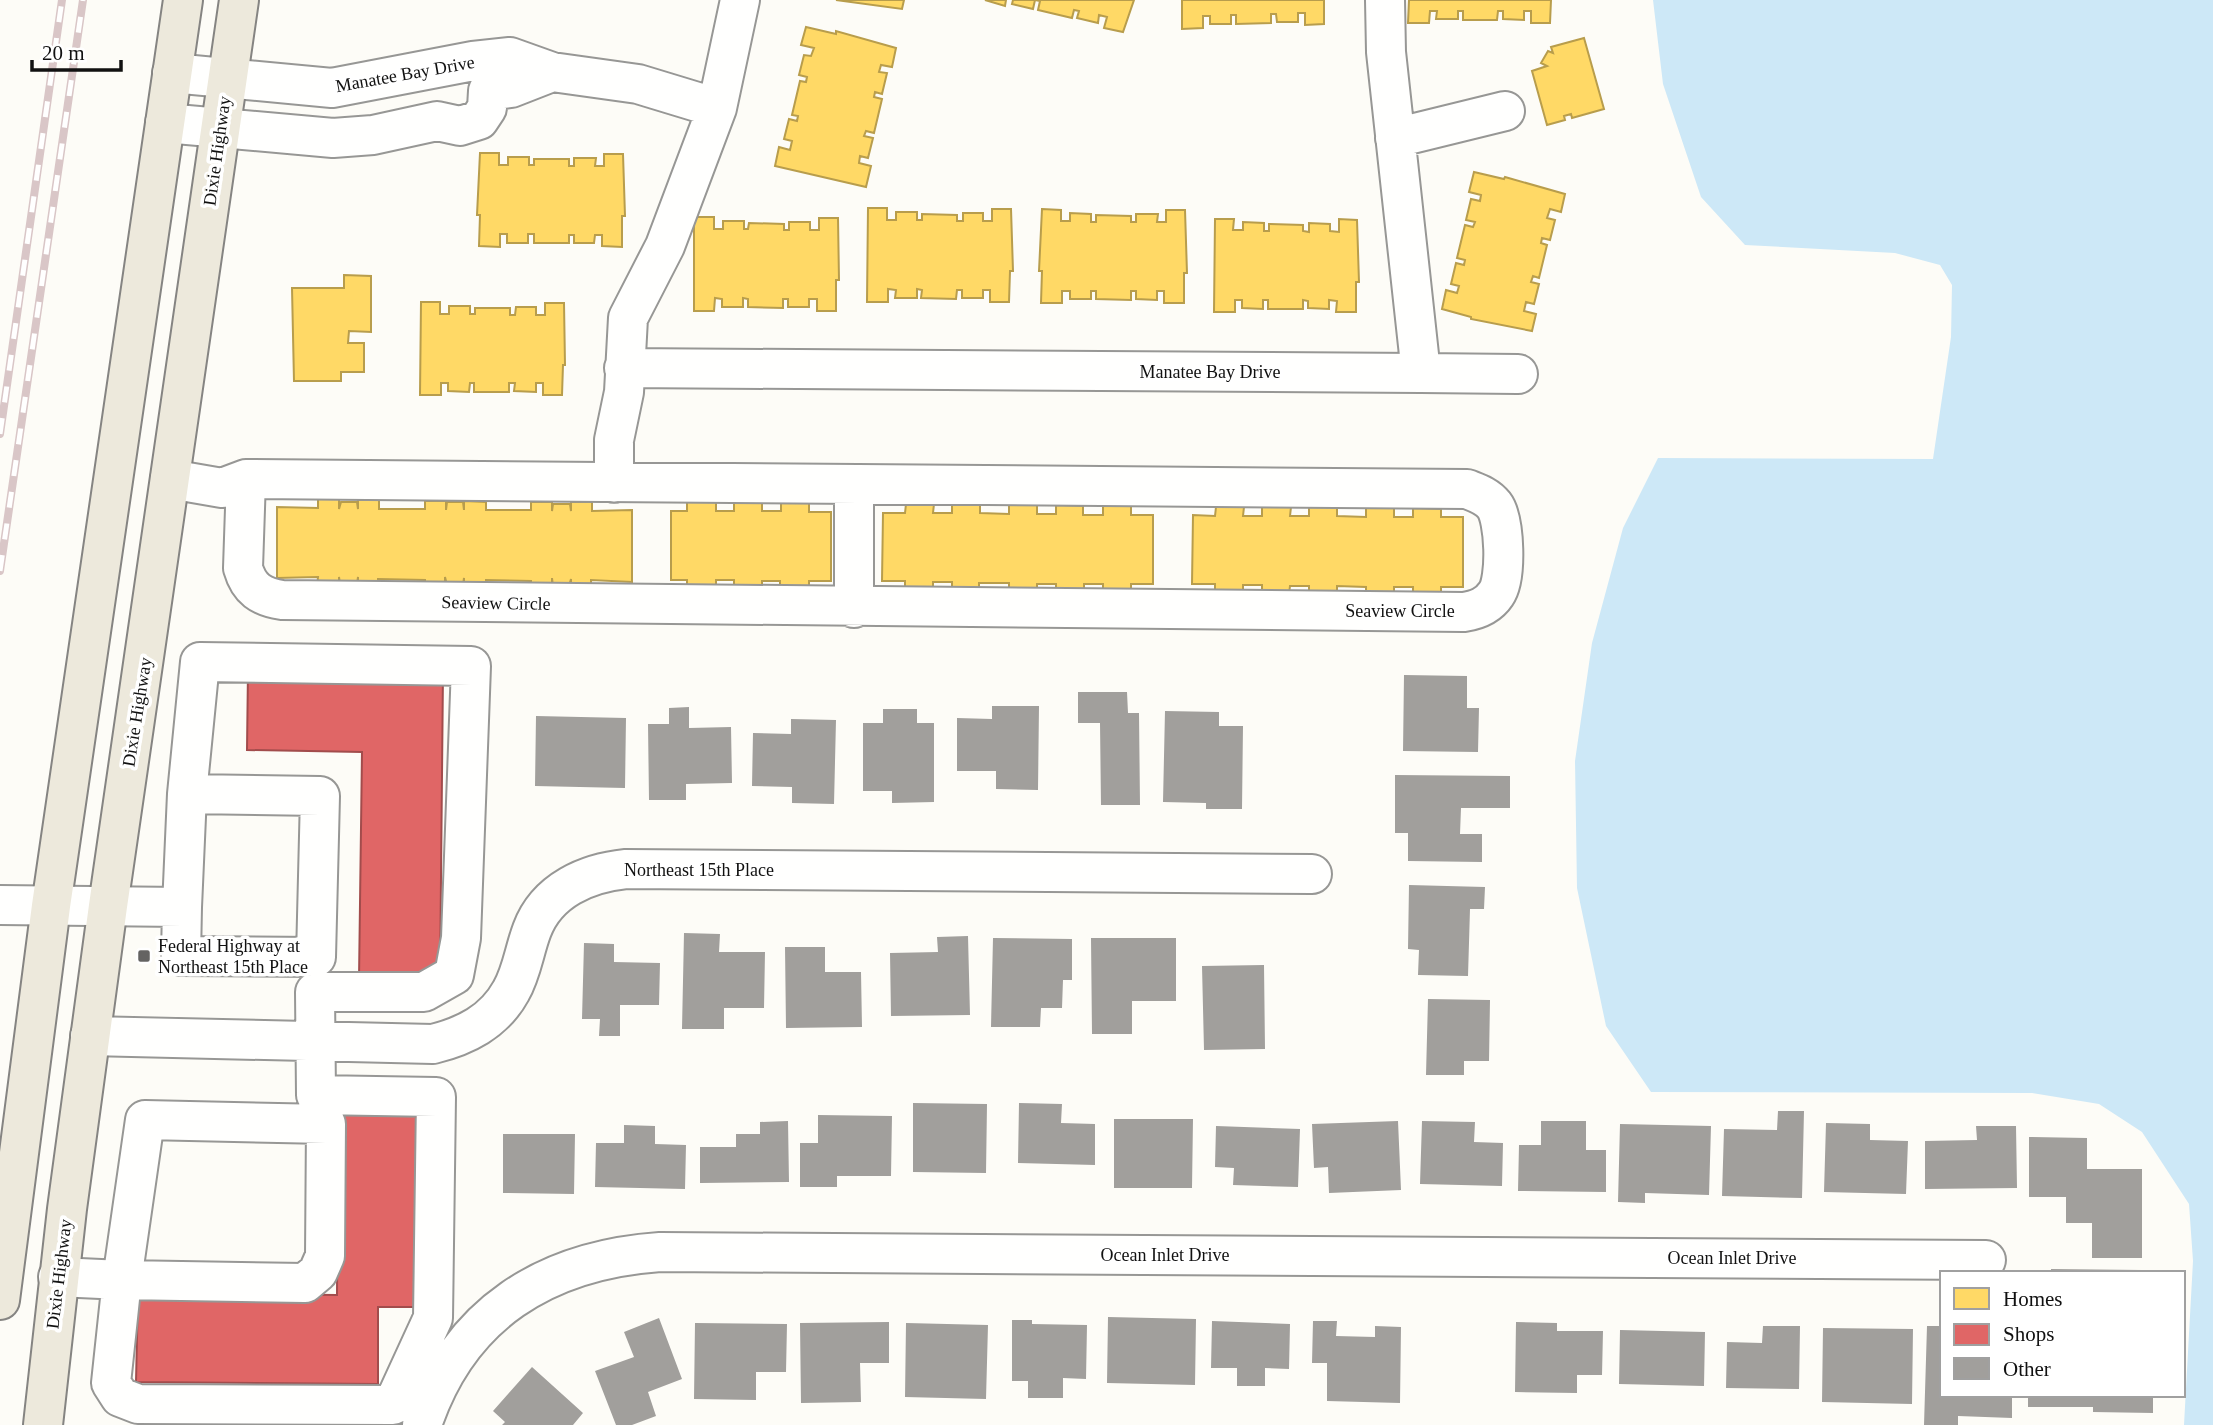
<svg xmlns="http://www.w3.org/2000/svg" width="2213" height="1425" font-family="'Times New Roman',serif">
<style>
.water{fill:#cde8f7}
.homes{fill:#ffd966;stroke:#b89d4c;stroke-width:2}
.shops{fill:#e06666;stroke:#a24c4c;stroke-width:2}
.building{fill:#a19f9c}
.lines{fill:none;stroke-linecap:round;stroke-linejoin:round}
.minor-casing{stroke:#979795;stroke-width:42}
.major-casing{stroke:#858482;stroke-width:42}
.minor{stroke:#fffffe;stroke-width:38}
.major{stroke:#ede9dc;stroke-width:38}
.rail-casing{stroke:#d9c6c7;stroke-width:8}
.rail{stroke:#fff;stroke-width:5;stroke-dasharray:16;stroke-linecap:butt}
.poi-dot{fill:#646362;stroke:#fff;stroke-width:2.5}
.labels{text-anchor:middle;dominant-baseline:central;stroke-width:7;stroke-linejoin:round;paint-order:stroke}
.street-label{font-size:18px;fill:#111;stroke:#fff}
.poi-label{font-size:18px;fill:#111;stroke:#fff;text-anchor:start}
</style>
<rect width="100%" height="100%" fill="#fdfcf7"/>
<!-- water -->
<path class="water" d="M1653,0H2213V1425H2184L2193,1261L2189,1204L2142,1132L2099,1104L2032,1093L1651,1092L1606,1026L1577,888L1575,761L1592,643L1623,528L1658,458L1933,459L1951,337L1952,285L1940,265L1895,253L1745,245L1701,197L1663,84Z"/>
<!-- homes -->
<path class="homes" d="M836,0H904L902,9Z
M985,0H1006L1005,6Z
M1013,0H1134L1123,32L1104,28L1107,17L1099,15L1098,23L1077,18L1079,11L1074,10L1072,18L1038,10L1040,1L1035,0L1033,9L1012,4Z
M1182,0H1324V24L1305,25V13H1298V22H1277L1276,14H1271V23L1236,24V15H1231V24H1210V16H1203V28L1182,29Z
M1409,0H1551L1550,23H1531V11H1524V20L1503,19V11H1498L1497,20H1463V11H1458V19H1436L1437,11H1430L1429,23H1408Z
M806,27L836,34V31L896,48L892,67L881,65L879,72L887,73L882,94L875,92L874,97L882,99L874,133L866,131L864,136L873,138L868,158L860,156L859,163L871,166L866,187L775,166L779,147L790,150L792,141L784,139L789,119L797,121L798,116L792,115L800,81L806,82L807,77L799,75L804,55L811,56L814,48L801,45Z
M1584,38L1604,109L1572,118L1571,114L1564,116L1565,120L1547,125L1532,71L1547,66L1541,63L1548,51L1553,53L1551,47Z
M480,153H499V165H508V157H529V165H534V159H569V166H574V158H596L595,166H604V154H623L625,216H622V247L602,246V235H595L594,243H574V235H569V243H534V234H528V243H507V234H500V247L479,246L480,215H477Z
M1474,172L1504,179L1505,177L1565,194L1561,212L1550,209L1547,218L1555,220L1550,240L1542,238L1541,243L1547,245L1539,278L1533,276L1531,282L1539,284L1534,304L1526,302L1524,311L1536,314L1532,331L1471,319V317L1442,309L1446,290L1457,293L1459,286L1451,284L1456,263L1464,265L1465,260L1457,258L1465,225L1473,227L1475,222L1466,220L1471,199L1480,201L1481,195L1469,192Z
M868,208H887V220H896V212H917V220H922V214L957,215V221H963V213H983V221H992V209H1011L1013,271H1010L1009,302H990V290H983V298H962V290H957L956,299L921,298L922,290L917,289V298H895L896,290L888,289V302H867Z
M1042,209L1061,210V221H1070V213L1091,214V222H1096V215L1131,216V222H1136V214H1158L1157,222H1166V210H1185L1187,273H1184V303H1164V291H1157V300L1136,299V291H1131V300L1096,299V291H1091V299H1070V291H1062V303H1041L1042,271H1039Z
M694,217H714V229H723V221H744V229H748L749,223L784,224V230H789V222H810V230H819V218H838L839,280H836V311H817V299H809V307H788V299H783V308L748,307V299L743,298V307H722V299L715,298L714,311H694Z
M1215,219H1234L1233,230H1243V222L1264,223V231H1269V224L1303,225V231L1309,232V223L1330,224V231L1339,232V219L1357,220L1359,282H1356V312H1336L1337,301L1329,300V309L1308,308V301L1303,300V309H1268V300H1263V309L1242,308V300H1235V312H1214Z
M344,275L371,276V332L349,331L348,343H364V372H341V381H294L292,288H344Z
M421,302H440V314H449V306H470V314H475V308H510V315H515L516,307H536V315H545V303H564L565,365H563L562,395H543V383H536V392L514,391L515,383H509V392H474V383H470L469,392L448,391V383H441V395H420Z
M318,499H339V509L341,502H357L358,509V500H379V509H425V501H446V510L447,502H463L464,510V501L486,502V510H531V502H552V511L553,504H570L571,511V502H592V511L632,510V582L591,580V588H571V579L569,586H553L552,578V588H531V581L486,580V587H464V578L463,585H447L445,577V587H425V580L378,579V586H358V577L357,584H340L339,577V587L317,586L318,577L277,578V507L318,508Z
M687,502H716V511H734V502H762V511H781V503H809V512H831V581H809V589H780V581H762V589H734V580H716V589H687V580H671V511H687Z
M906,504H934L933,513H952V504H980V513L1009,514V504L1037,505V514H1056V505L1083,506V515H1103V506H1131V515H1153V584H1131V592H1103V584H1084V593L1056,592V584H1037V592H1009V583H979V592L952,591V582H933V591H905V581H882L883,513H905Z
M1216,507H1244L1243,516H1262V507H1291L1290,516H1309V507H1337V516L1366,517V508H1394V517H1413V508L1441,509V517H1463V587H1441V595H1413V587H1394V595H1366V587L1337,586V595H1309V586H1290L1289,594H1262V585H1243V594L1215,593V584H1192L1193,515L1215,516Z"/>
<!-- shops -->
<path class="shops" d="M248,670L443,672L440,980H359L362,752L247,750Z
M338,1110L421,1111L418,1307H378V1384L136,1382L138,1293L337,1295Z"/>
<!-- building -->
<path class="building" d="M1404,675L1467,676V708H1479L1478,752L1403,751Z
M1078,692H1127L1128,713H1139L1140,805H1101L1100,723H1078Z
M992,706H1039L1038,790L996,789V771H957V718L992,719Z
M689,707V728L731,727L732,783L686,784V800H649L648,724H669V708Z
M883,709H917V723H934V802L892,803V791H863V723H883Z
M1165,711L1219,712V726H1243L1242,809H1206V803L1163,802Z
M536,716L626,718L625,788L535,786Z
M791,719L836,720L834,804L792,803V787L752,786L753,733L791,734Z
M1395,775L1510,776V808H1461L1460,834H1482V862L1408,861V833H1395Z
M1409,885L1485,887L1484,909H1470L1468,976L1418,975L1419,950L1408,949Z
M684,933L720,934L719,952H765L764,1008H724V1029H682Z
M968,936L970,1015L891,1016L890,953L938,952L937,937Z
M993,938L1072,939V980H1063L1062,1008H1041L1040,1027H991Z
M1091,938H1176V1001H1132V1034H1092Z
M584,943L614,944V962L660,963L659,1005H620V1036H599L600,1019H582Z
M785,947H825V972H861L862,1027L786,1028Z
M1264,965L1265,1049L1204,1050L1202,966Z
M1428,999L1490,1000L1489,1061H1464V1075H1426Z
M913,1103L987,1104L986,1173L913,1172Z
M1019,1103L1062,1104L1061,1123L1095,1124V1165L1018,1163Z
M1778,1111H1804L1802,1198L1722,1196L1724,1129L1777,1130Z
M818,1115L892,1116L891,1176H837V1187H800V1143H818Z
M1114,1119H1193L1192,1188H1114Z
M788,1121L789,1182L700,1183V1147H736V1134H760V1122Z
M1398,1121L1401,1190L1329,1193L1328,1167L1314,1168L1312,1124Z
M1422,1121L1475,1122L1474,1142L1503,1143L1502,1186L1420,1184Z
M1541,1121H1586V1150H1606V1192L1518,1191L1519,1145H1541Z
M1826,1123L1870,1124V1140L1908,1141L1906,1194L1824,1192Z
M1620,1124L1711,1126L1709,1195L1645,1193V1203L1618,1202Z
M624,1125L655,1126V1144L686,1145L685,1189L595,1187L596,1143H624Z
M1216,1126L1300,1129L1298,1187L1233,1185L1234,1168L1215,1167Z
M1976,1126H2016L2017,1188L1925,1189V1141L1977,1140Z
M503,1134H575L574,1194L503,1193Z
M2029,1137L2087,1138V1169H2142V1258H2092V1223H2066V1197H2029Z
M2051,1269L2142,1270L2141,1273H2051Z
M1108,1317L1196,1319L1195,1385L1107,1383Z
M659,1318L682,1379L648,1392L656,1416L632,1425H616L595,1371L634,1357L624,1332Z
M1012,1320H1032V1324L1087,1325L1086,1379L1063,1378V1398H1028V1381H1012Z
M1212,1321L1290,1324L1289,1369L1265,1368V1386H1237V1368H1211Z
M1313,1321H1337L1336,1336L1375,1337V1326L1401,1327L1400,1403L1327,1401V1363H1312Z
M889,1322V1363H860L861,1402L801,1403L800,1323Z
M1516,1322L1557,1323V1331H1603L1602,1375H1577V1393L1515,1392Z
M695,1323L787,1324L786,1372H756V1400L694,1399Z
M906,1323L988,1325L986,1399L905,1397Z
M1763,1326H1800L1799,1389L1726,1388L1727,1342L1762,1343Z
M1927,1326H1942V1395H2012V1418L1958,1416V1425H1924Z
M1823,1328L1913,1329L1912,1404L1822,1402Z
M1620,1330L1705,1332L1704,1386L1619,1384Z
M532,1367L583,1413L573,1425H502L505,1422L493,1411Z
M2028,1395H2153V1413L2093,1412V1407H2028Z"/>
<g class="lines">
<!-- minor casing -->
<g class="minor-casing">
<path id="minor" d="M172,73L332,88L473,61L510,57L552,72L638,84L717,108
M165,123L333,138L373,135L437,121L460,126L479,120L487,108L488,91L511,88L552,72
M1395,138L1505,111
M624,368L1421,373L1386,52L1385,0
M1421,373L1518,374
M170,479L222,488L246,479L1467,489C1477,493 1487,496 1494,505C1505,519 1507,579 1496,594C1488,606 1477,610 1464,612L282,600C261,597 249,589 243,568L246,479
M614,483V440L624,392L628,318L665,246L717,108L740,0
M854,608V484
M0,905L182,907L181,956L316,957L320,796L187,794L200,662L471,666L461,938L454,975L424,992H315L316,1095L436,1097L433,1318L393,1405L138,1404L120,1397L111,1383L122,1280L305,1283L318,1272L325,1256L326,1124L145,1120L122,1280L58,1277
M182,907L187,794
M90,1036L433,1044C465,1036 494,1022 511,991C522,972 524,951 532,930C547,890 587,873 626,869L1312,874
M422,1425C459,1313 546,1260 660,1252L1986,1260"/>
</g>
<!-- major casing -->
<g class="major-casing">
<path id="major" d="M0,1300L51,906L183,0
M43,1425L67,1209L108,906L239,0"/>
</g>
<!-- minor -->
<use href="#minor" class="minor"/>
<!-- major -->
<use href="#major" class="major"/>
<!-- rail casing -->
<g class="rail-casing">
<path id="rail" d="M0,434L62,0
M0,571L83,0"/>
</g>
<!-- rail -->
<use href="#rail" class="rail"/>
</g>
<!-- markers -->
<rect class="poi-dot" x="137" y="949" width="14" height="14" rx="3.5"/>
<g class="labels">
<!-- street labels -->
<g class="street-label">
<text transform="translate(405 74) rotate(-10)">Manatee Bay Drive</text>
<text transform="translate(217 151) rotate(-82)">Dixie Highway</text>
<text x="1210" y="372">Manatee Bay Drive</text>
<text transform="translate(496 603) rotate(1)">Seaview Circle</text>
<text x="1400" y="611">Seaview Circle</text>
<text transform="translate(137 712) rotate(-81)">Dixie Highway</text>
<text x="699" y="870">Northeast 15th Place</text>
<text x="1165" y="1255">Ocean Inlet Drive</text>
<text x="1732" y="1258">Ocean Inlet Drive</text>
<text transform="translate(59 1274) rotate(-83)">Dixie Highway</text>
</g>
<!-- poi labels -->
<g class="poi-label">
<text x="158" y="946">Federal Highway at<tspan x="158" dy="21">Northeast 15th Place</tspan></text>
</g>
</g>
<!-- legend -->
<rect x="1940" y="1271" width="245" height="126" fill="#ffffff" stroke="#a0a0a0" stroke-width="2"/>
<rect x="1954" y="1288" width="35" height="21" fill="#ffd966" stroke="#a0a0a0" stroke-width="2"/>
<text x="2003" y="1306" font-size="21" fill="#111111">Homes</text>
<rect x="1954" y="1324" width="35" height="21" fill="#e06666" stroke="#a0a0a0" stroke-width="2"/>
<text x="2003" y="1341" font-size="21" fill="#111111">Shops</text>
<rect x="1954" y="1358" width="35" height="21" fill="#a19f9c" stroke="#a0a0a0" stroke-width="2"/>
<text x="2003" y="1376" font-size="21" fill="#111111">Other</text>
<!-- scale -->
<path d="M32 60v10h89v-10" fill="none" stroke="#111111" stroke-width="3.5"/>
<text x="42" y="60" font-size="21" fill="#111111" stroke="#ffffff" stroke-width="5" paint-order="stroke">20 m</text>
</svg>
